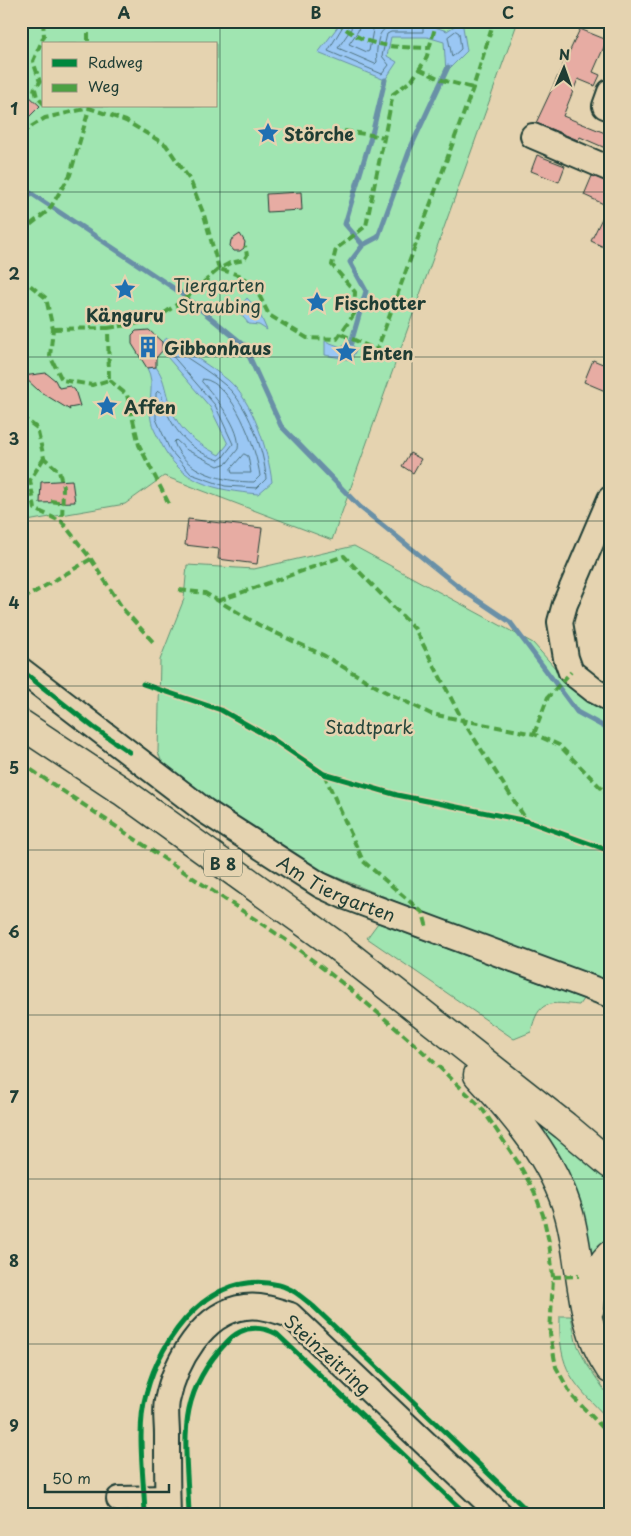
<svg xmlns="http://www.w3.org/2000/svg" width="631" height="1536" font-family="'Playpen Sans',sans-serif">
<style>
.green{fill:#a0e5b1;stroke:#609172;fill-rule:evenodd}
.water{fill:#9ac7f4;stroke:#6990a7}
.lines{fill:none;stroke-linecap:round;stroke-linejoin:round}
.shore{stroke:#507481;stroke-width:1}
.stream{stroke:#6990a7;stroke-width:5}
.building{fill:#e7aca3;stroke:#1f3d34}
.minor-casing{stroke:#1f3d34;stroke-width:28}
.major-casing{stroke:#1f3d34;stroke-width:31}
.minor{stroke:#e5d3b0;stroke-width:24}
.major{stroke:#e5d3b0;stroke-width:28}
.quiet{stroke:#4da043;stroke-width:4;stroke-dasharray:8 4;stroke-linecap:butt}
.cycleway-casing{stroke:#e5d3b0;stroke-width:8}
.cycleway{stroke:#00873e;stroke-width:5}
.grid{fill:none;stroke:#1f3d34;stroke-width:1;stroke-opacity:0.55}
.labels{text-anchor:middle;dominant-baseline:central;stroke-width:5;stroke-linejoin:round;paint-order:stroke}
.shield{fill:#e5d3b0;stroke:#5a6a59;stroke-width:1}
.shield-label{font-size:16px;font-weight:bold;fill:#1f3d34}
.poi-label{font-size:18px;font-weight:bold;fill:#1f3d34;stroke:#e5d3b0;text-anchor:start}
.park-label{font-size:18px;fill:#25453a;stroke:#e5d3b0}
.street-label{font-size:18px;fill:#1f3d34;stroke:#e5d3b0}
.neatline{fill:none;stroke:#1f3d34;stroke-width:2}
.grid-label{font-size:16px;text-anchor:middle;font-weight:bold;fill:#1f3d34}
</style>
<rect width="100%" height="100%" fill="#e5d3b0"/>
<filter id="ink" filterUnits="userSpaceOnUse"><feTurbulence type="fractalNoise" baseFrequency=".02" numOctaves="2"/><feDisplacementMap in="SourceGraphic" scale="10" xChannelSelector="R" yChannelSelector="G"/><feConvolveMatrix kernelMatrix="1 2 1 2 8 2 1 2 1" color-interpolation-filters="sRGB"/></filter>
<g filter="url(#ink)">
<!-- green -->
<path class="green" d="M21,21H518L332,540L164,476L125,504L27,521L21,526ZM44,44H216V106H44Z
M354,546L533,643L571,686L610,709V986L584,978L297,861L163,766L158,752L160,660L184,599L187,565L254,569Z
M378,923L583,999L579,1005C550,1002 538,999 531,1032L514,1039L367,938Z
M540,1123L610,1182V1245L593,1263L535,1124Z
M610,1267V1353L600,1328L603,1278Z
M560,1316H571L576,1342L586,1363L610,1398V1421C573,1382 558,1372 560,1316Z"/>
<!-- water -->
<path class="water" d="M342,21H428L429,25L447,31L462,21L467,51L446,72L444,42L427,37H391L387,56L397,62L385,80L318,53Z
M247,298L258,310L267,330L259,325L249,324L237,310Z
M167,338C187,352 209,365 228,380C253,401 268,450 272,482L258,494C215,490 180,484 160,441C157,435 152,427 151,420C147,402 156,384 147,368L156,367C164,378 164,386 168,399C176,429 193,441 219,455L228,444L210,407L162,351V342Z
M325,341L341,347L351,343L356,350L351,360L325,355Z"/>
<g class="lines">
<!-- shore -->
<path class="shore" d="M346,21L328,51L382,74L389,65L382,56L387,34L391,32H423V21
M352,21L351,29L338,48L375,64L377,62C376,55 377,48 378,41C382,21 399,26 415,26L417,21
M360,21L358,31L349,44L367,52L369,51L373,30L381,21
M456,31L459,33L461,49L452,57L448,37Z
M174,349C191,361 209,371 225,385C247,403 265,451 266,479L257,488L225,486L191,474L170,450L156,419V393L158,391L161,392C166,423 188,451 219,460L223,457L233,444L215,405L170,353L171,349Z
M203,379C233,382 257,450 260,476L254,482C225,482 184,473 174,442L176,440L187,450L218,466L227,463L238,449C242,430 215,396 202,382Z
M244,454L248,456L251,473H232L231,469Z"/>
<!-- stream -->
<path class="stream" d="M21,182L26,190L178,291L244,345L281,426L360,507L464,591L510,622L577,712L610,730
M363,245L345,224L373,130L385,80
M351,343L366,291L350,262L363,245L378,237L410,149L448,67"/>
</g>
<!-- building -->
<path class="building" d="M580,29L607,40L593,72L600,75L595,86L578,79L563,116L610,135V150L580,137L578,140L536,123Z
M29,96L40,106L21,125V104Z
M537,155L565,166L559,182L531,171Z
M592,176L610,182V250L591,241L608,206L584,195Z
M301,192L302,210L267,212L266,194Z
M240,234L245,242L244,248L240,251H234L230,246L231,240Z
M149,330L162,342V351L156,358V367L147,368L132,344V335L136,331Z
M593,360L610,367V393L584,382Z
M46,373L55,380L59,388L70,386L75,390L80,406L69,408L70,410L39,391L23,376Z
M410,453L421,459L413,473L402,466Z
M72,480L75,502L40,503L41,482Z
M188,519L262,528L257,564L218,559L219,549L185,545Z"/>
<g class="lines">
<!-- minor casing -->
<g class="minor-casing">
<g id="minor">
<path d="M610,92L605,106L610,108"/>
<path d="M533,136L610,169"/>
<path d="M610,499L565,604L560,622L566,658L571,672L595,691L610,699"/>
<path id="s1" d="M21,670L205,811L320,885L346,897L610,995"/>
<path d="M119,1499L167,1498"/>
<path d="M168,1515C167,1488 167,1461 167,1435C167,1424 165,1411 167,1401C175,1362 203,1312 245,1307C261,1305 275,1310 290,1315L501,1515"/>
</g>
</g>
<!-- major casing -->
<g class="major-casing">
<path id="major" d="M21,724L122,791L333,943L565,1126L610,1164
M478,1075C515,1115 554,1160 569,1214C583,1265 578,1323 610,1369
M590,1308C592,1288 595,1270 610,1255"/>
</g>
<!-- minor -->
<use href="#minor" class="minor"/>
<!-- major -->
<use href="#major" class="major"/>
<!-- quiet -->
<path class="quiet" d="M43,21L44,36L33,61L40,82L35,89L37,97L44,104
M88,21V44
M337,21C363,48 395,47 429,48
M419,69L442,80L473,88
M21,85L35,89
M344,131L385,137
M21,133L45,118L89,108L126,121L166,145L190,180L204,215L219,269L230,263L244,260L247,255L245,246
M21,232L49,210L70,175L90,106
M21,278L46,298L53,329L50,356L62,380L92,385L109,380L108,328L53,329
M108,328L153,321L182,301L219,269L242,276L255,287L269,315L307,338L337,339L354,314L355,292L332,265L336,249L366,226L393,94L412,80L426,59L437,21
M341,334L377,350L473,88L494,21
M109,380L127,395L139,445L170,506
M21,416L37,428L44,458L59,471L63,487L62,522
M44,458L30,480L35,509L62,522L91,559L123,609L155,644
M51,501L63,503
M179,590L205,593L259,625L323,655L384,691L431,714L534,734L559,745L610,797
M21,596H28L91,559
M218,601L344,556L415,629L463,721L527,821
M534,734L548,697L571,672
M21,763L286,940L350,989L420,1049L481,1107L519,1164L534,1191L543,1215L549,1242L553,1277L550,1334L556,1367L572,1396L610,1435
M324,774L363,861L423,913L427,928
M553,1277L579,1276"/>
<!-- cycleway casing -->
<g class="cycleway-casing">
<path id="cycleway" d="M21,670L93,727L129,752
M143,684L221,710L274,740L324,774L397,795L527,821L610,851
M145,1515C144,1477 136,1429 146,1394C161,1336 211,1268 279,1285C292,1288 303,1298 314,1307L532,1515
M189,1515C187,1444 173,1399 226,1343C240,1327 257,1324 277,1334L467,1515"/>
</g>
<!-- cycleway -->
<use href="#cycleway" class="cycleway"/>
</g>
</g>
<!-- grid -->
<path class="grid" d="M220,21V1515M412,21V1515M21,192H610M21,357H610M21,521H610M21,686H610M21,850H610M21,1015H610M21,1179H610M21,1344H610"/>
<!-- icons -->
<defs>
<g id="sight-bare" transform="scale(1.725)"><path d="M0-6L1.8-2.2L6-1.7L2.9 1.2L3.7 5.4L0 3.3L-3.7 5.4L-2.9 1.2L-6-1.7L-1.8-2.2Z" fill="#1f6fb2" stroke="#e5d3b0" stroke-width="2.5" paint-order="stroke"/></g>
<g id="building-bare" transform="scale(1.725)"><path d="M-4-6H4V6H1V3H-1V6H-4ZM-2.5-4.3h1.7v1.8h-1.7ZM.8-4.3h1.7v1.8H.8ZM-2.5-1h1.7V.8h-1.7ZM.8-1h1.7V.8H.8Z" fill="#1f6fb2" stroke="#e5d3b0" stroke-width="2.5" paint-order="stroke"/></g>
</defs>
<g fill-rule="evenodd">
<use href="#sight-bare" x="268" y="133"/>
<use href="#sight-bare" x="125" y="289"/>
<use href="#sight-bare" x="317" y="302"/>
<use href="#building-bare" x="148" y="347"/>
<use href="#sight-bare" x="346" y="352"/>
<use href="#sight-bare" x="107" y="406"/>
</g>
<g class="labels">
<!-- shield labels -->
<rect class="shield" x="204" y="849.5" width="38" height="27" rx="4"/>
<g class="shield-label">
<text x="223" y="863">B 8</text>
</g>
<!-- poi labels -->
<g class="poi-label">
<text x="284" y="133">Störche</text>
<text x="334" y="302">Fischotter</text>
<text x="125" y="314" text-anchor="middle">Känguru</text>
<text x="164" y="347">Gibbonhaus</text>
<text x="362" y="352">Enten</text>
<text x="124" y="406">Affen</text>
</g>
<!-- park labels -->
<g class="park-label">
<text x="219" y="284">Tiergarten<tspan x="219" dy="21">Straubing</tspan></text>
<text x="369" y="726">Stadtpark</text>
</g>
<!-- street labels -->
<g class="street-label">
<text stroke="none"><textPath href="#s1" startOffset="385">Am Tiergarten</textPath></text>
<text transform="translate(328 1354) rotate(42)">Steinzeitring</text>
</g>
</g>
<!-- margin -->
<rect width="631" height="1536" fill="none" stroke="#e5d3b0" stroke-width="55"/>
<!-- legend -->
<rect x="42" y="42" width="175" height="65" fill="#e5d3b0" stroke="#96977e"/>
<rect x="52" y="59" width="25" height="8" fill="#00873e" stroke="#96977e"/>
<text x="88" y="68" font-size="15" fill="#1f3d34">Radweg</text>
<rect x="52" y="84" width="25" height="8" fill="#4da043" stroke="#96977e"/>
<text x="88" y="92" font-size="15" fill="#1f3d34">Weg</text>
<!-- north arrow -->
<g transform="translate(564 68) rotate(2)" stroke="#e5d3b0" stroke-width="4" paint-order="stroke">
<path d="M0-4L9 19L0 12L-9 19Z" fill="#1f3d34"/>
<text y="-8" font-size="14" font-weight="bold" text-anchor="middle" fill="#1f3d34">N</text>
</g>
<!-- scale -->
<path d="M45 1484v8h124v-8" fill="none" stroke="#1f3d34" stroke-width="2.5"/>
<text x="52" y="1484" font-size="15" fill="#1f3d34" stroke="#e5d3b0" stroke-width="4" paint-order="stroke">50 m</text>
<rect x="28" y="28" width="576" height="1480" class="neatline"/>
<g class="grid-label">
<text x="124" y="19">A</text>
<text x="316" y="19">B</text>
<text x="508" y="19">C</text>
<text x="14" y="115">1</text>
<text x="14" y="280">2</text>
<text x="14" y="445">3</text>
<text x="14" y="609">4</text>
<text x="14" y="774">5</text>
<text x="14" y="938">6</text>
<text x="14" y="1103">7</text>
<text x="14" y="1267">8</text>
<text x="14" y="1432">9</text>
</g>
</svg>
